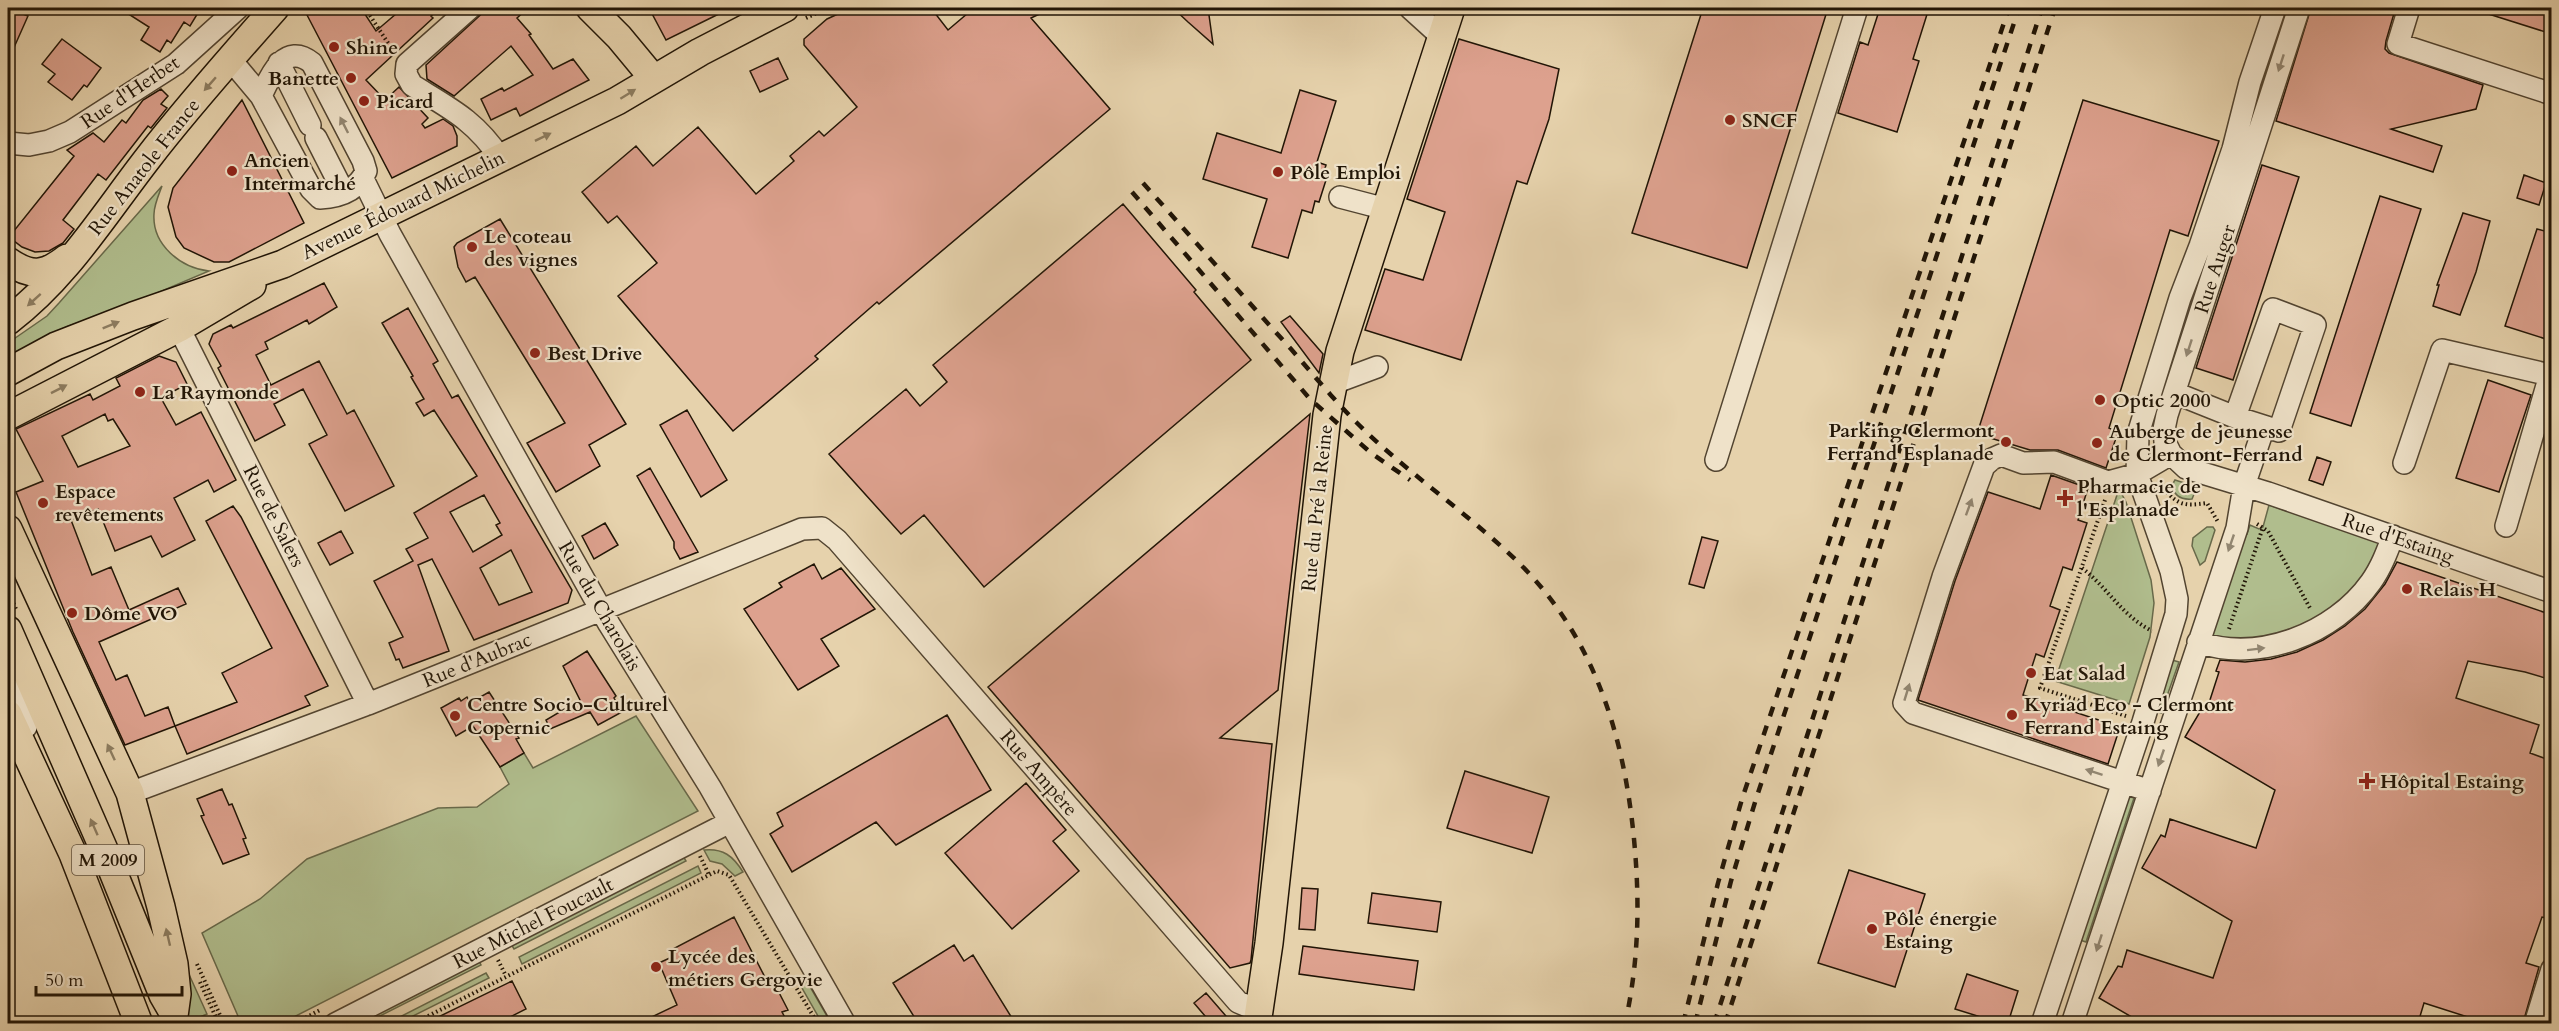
<svg xmlns="http://www.w3.org/2000/svg" width="2559" height="1031" font-family="Cardo,serif">
<style>
.green{fill:#b0bd8d;stroke:#68694a;stroke-width:1.5}
.building{fill:#dda18e;stroke:#211506;stroke-width:1.5;fill-rule:evenodd}
.lines{fill:none;stroke-linecap:round;stroke-linejoin:round}
.minor-casing{stroke:#524430;stroke-width:24}
.major-casing{stroke:#211506;stroke-width:30}
.path{stroke:#211506;stroke-width:4;stroke-dasharray:1.5 3;stroke-linecap:butt}
.minor{stroke:#efe2c9;stroke-width:21}
.major{stroke:#e6d2ac;stroke-width:27}
.rail{stroke:#211506;stroke-width:4.5;stroke-dasharray:10 10;stroke-linecap:butt}
.oneway{fill:#928671}
.oneway2{fill:#8d7d61}
.poi-dot{fill:#8f2418;stroke:#efe2c9;stroke-width:2}
.labels{text-anchor:middle;dominant-baseline:central;stroke-width:4.5;stroke-linejoin:round;paint-order:stroke}
.shield{fill:#efe2c9;stroke:#5f5240;stroke-width:1.5}
.shield-label{font-size:18px;font-weight:bold;fill:#211506}
.poi-label{font-size:20px;font-weight:bold;fill:#211506;stroke:#efe2c9;text-anchor:start}
.street-label{font-size:20px;fill:#211506;stroke:#efe2c9}
</style>
<rect width="100%" height="100%" fill="#e6d2ac"/>
<filter id="stains"><feTurbulence type="fractalNoise" baseFrequency=".00333" numOctaves="4"/><feColorMatrix values="0 0 0 0 .2 0 0 0 0 .09 0 0 0 0 .02 0 0 0 .5 -.17"/></filter>
<radialGradient id="worn" r=".72"><stop offset=".6" stop-color="#630" stop-opacity="0"/><stop offset="1" stop-color="#630" stop-opacity=".3"/></radialGradient>
<!-- green -->
<path class="green" d="M162,186C159,194 154,205 154,214C152,245 181,268 209,271L136,302L66,327L10,356L8,343L47,316L59,303Z
M2175,480L2197,487L2192,499C2181,500 2174,496 2172,485Z
M2119,489L2126,502L2151,580L2154,603L2150,637L2129,704L2055,681Z
M2269,505L2381,543L2364,581L2320,620L2255,643L2203,637L2240,532L2247,534L2250,525L2259,529L2263,527Z
M2207,527H2213L2215,530L2205,561L2200,565L2192,546L2193,538Z
M2172,660L2179,662L2161,713L2155,711Z
M636,716L698,811L282,1023H241L202,933L260,899L307,859L438,808L477,807L509,784L500,767L524,753L533,768Z
M2127,796L2134,798L2086,942L2080,940Z
M704,850C723,848 733,856 743,872L735,876L722,864L710,861Z
M683,856L686,861L514,949L511,944Z
M698,866L701,873L522,964L519,957Z
M479,961L481,965L366,1023L355,1024Z
M187,970L207,1014L188,1022L184,993Z
M486,973L489,978L399,1023H388Z
M805,978L831,1023H822L798,981Z"/>
<!-- building -->
<path class="building" d="M8,8L28,16L8,61Z
M119,8H201L190,26L184,22L171,43L167,40L160,52L141,40L149,27Z
M314,8H361L376,31L403,8H441L431,16L433,18L366,80L385,100L399,87L428,118L422,124L425,128L443,119L453,126L457,136V146L392,178L307,15Z
M488,8H528L517,18L531,34L529,35L553,69L573,59L589,80L520,116L516,108L491,120L481,99L502,88L504,91L533,75L511,46L454,96L427,79L426,65Z
M649,8H731L666,40Z
M851,8H931L948,30L974,8H1052L1031,18L1110,109L879,304L877,302L815,356L818,359L733,431L618,296L657,263L617,216L608,223L582,192L636,146L653,166L698,127L756,194L794,161L790,156L819,131L824,136L857,107L804,45V39L827,19Z
M1173,8H1208L1213,44L1188,22Z
M1703,8H1828L1747,268L1632,233Z
M1880,8H1929L1913,59L1919,61L1897,132L1838,113L1860,42L1868,45Z
M2311,8H2389L2395,10L2386,41L2385,49L2389,53L2483,85L2476,109L2391,129L2442,146L2433,172L2276,121Z
M2480,8H2552V34L2479,11Z
M62,39L101,68L87,87L84,85L72,100L48,82L55,74L42,64Z
M1459,39L1559,69L1549,119L1527,184L1517,181L1461,360L1365,330L1385,269L1423,280L1445,212L1407,199Z
M778,58L788,79L760,92L750,71Z
M161,89L168,96L161,104L167,108L151,128L148,126L106,180L98,174L63,220L74,229L63,243L49,251L35,252L22,247L9,237L74,156L67,150L93,133L104,142L122,120L126,123L143,100Z
M1300,90L1336,101L1317,162L1326,165L1322,179L1326,180L1319,202L1315,201L1312,213L1302,210L1288,258L1252,247L1267,199L1203,179L1217,133L1281,153Z
M242,100L304,223L229,262H214L184,248L176,237L168,207L173,188Z
M2083,100L2219,141L2188,236L2170,230L2109,428L2118,432L2106,468L2058,450H2030L1977,434Z
M2262,165L2299,177L2233,380L2196,368Z
M2524,175L2546,183L2539,205L2517,198Z
M2380,196L2421,209L2351,426L2310,413Z
M1123,204L1196,290L1194,292L1251,360L984,587L924,515L901,534L829,454L906,389L920,406L947,382L933,365Z
M2463,213L2490,221L2476,272L2460,315L2433,306L2439,285H2437Z
M500,219L626,424L589,445L600,466L556,492L527,443L565,423L475,277L466,282L458,267L454,247L457,243Z
M2537,229L2552,233V331L2549,340L2505,326Z
M324,283L337,307L309,324L307,320L265,342L268,349L256,355L271,385L319,361L347,414L354,410L394,486L345,511L309,444L327,435L303,389L274,404L285,425L255,441L218,368L221,366L209,344L213,334L231,325L233,328Z
M408,308L438,361L433,364L452,398L458,395L572,590L568,603L474,640L432,559L418,565L449,651L403,668L399,659L396,660L389,643L403,637L374,581L413,561L406,549L428,538L414,513L477,476L434,410L424,416L416,403L424,399L411,377L413,376L382,323ZM484,495L500,523L496,525L502,535L473,552L450,512ZM511,550L532,592L499,605L480,568Z
M1290,316L1323,354L1319,373L1281,322Z
M159,356L176,362L187,384L161,398L176,425L201,412L236,480L214,492L208,480L174,498L195,540L162,557L151,536L115,551L98,509L71,520L92,575L111,567L129,610L178,588L186,604L99,642L116,680L127,675L145,716L168,707L175,726L125,745L73,632L16,492L43,481L16,429L90,394L93,400L120,386L116,378ZM105,414L108,421L113,419L130,446L78,467L62,436Z
M2488,380L2531,395L2499,492L2456,478Z
M687,410L727,480L701,497L660,425Z
M1310,414L1278,690L1220,738L1272,744L1251,960L1250,963L1230,968L988,687Z
M2317,457L2331,462L2323,485L2309,480Z
M650,468L698,552L680,559L674,548V542L637,476Z
M2051,475L2088,488L2078,520L2087,523L2072,570L2063,567L2050,606L2060,610L2044,657L2036,654L2023,695L2120,727L2108,764L1918,700L1955,581L1988,492L2040,509Z
M233,506L241,517L328,686L305,696L310,705L187,754L175,726L237,702L222,673L272,648L206,521Z
M605,523L618,545L594,559L582,536Z
M341,531L353,553L330,565L318,543Z
M1702,537L1718,541L1704,588L1689,584Z
M2397,562L2552,615V680L2525,672L2468,661L2456,698L2539,725L2530,753L2552,761V919L2542,917L2526,963L2539,967L2523,1023H2473L2474,1019L2424,1003L2418,1023H2142L2099,998L2118,966L2122,967L2127,950L2213,978L2232,921L2142,868L2161,835L2165,837L2170,819L2256,848L2275,790L2185,737L2204,705L2208,706L2219,672L2216,671L2220,660L2245,662L2271,659L2297,652L2323,640L2345,626L2365,609L2385,584Z
M814,564L822,579L841,568L875,609L821,639L839,666L798,690L744,609L782,587L779,583Z
M587,651L616,696L614,698L622,712L598,725L590,712L550,729L546,720L580,700L563,666Z
M489,692L519,738L516,739L524,753L500,767L473,726L456,736L441,708L459,698L461,701L467,697L470,703Z
M947,715L991,790L896,845L876,822L792,872L770,834L783,826L777,813Z
M1465,771L1549,797L1532,853L1447,828Z
M1026,783L1066,830L1053,841L1079,871L1012,929L945,853Z
M222,789L229,805L232,804L246,838L243,839L249,854L223,864L201,816L204,815L197,799Z
M1849,870L1925,894L1895,987L1818,963Z
M1302,888L1318,889L1315,930L1299,929Z
M1372,893L1441,902L1437,932L1368,923Z
M734,917L769,985L774,983L788,1010L782,1012L788,1023H639L677,1005L659,963L672,957L669,951Z
M954,945L964,961L973,955L1015,1023H918L893,983Z
M1303,946L1418,961L1414,990L1299,974Z
M1967,974L2018,991L2008,1023H2000L1955,1009Z
M512,981L526,1009L498,1023H426Z
M1206,993L1232,1023H1211L1194,1003Z"/>
<g class="lines">
<!-- minor casing -->
<g class="minor-casing">
<path id="minor" d="M470,8L407,64L406,74L412,85C449,108 475,120 500,158
M1410,8L1442,37
M2299,8L2167,415L2164,429L2165,442L2171,454L2186,468L2268,493L2552,592
M2409,8L2398,44L2552,94
M230,59L261,96L311,189L320,198C340,197 358,190 366,171L363,161L312,63C285,41 270,76 261,96
M279,63L310,125
M316,138L344,193
M8,143L29,145L49,141L70,132L176,64L238,8
M363,179L390,234L609,624L710,787L845,1024
M1340,197L1386,209
M2273,309L2315,325L2279,431L2235,417Z
M179,328L368,704
M1334,383L1377,367
M2175,393L2235,417
M1716,460L1857,8
M2404,463L2442,350L2550,375L2506,526
M2198,642C2259,663 2334,634 2371,582C2381,568 2387,552 2393,536
M8,687L26,727
M2150,791L1913,713L1904,703L1943,577L1984,466L1992,459L2001,455L2023,463L2054,462L2108,482L2137,474L2171,454
M130,793L368,704L802,529L822,528L837,540L1238,1002L1259,1011
M335,1024L730,822
M2042,1024L2143,722L2176,614L2177,599L2171,571L2137,474L2138,434L2180,298L2200,246L2233,149L2250,82L2275,8
M2072,1024L2237,528L2244,486L2264,427
M2535,1024L2552,969"/>
</g>
<!-- major casing -->
<g class="major-casing">
<path id="major" d="M590,8L619,37L653,78
M8,261C31,277 44,276 67,258
M8,321C66,277 103,216 148,158C188,106 232,57 275,8
M8,372L56,346L133,316L283,264L617,101L700,52L785,8
M8,416L179,328L252,285
M8,529L130,793L161,907L174,964L177,994L174,1016
M8,630L105,852L163,995L174,1014
M8,714L73,854L139,1024
M1257,1024L1269,943L1327,415L1340,351L1451,8"/>
</g>
<!-- path -->
<path class="path" d="M365,8L394,52
M806,18L828,8
M2164,489C2179,506 2185,506 2207,503L2218,522
M2105,500L2040,688L2126,716
M2257,524L2268,531L2311,610
M2082,568C2108,588 2121,615 2152,631
M8,591L16,609
M2229,629L2263,527
M700,856L709,875
M498,960L506,976
M197,964L224,1024
M200,982L219,1024
M294,1024L320,1010
M412,1024L717,871L729,875L818,1024"/>
<!-- minor -->
<use href="#minor" class="minor"/>
<!-- major -->
<use href="#major" class="major"/>
<!-- rail -->
<path class="rail" d="M1143,183C1192,238 1241,294 1291,349C1312,373 1333,399 1356,422C1407,473 1468,513 1520,564C1595,639 1624,736 1634,839C1640,902 1639,961 1625,1024
M1132,192L1310,399L1371,453L1410,480
M1683,1024L1718,883L1742,799L2009,8
M1695,1024L1731,881L1756,799L2019,8
M1714,1024L2042,8
M1725,1024L2055,8"/>
</g>
<!-- one-way arrows -->
<defs><path id="oneway-solid" d="M-6-.8H1V-3.2L6.5 0L1 3.2V.8H-6Z" transform="scale(1.5)"/></defs>
<g class="oneway">
<use href="#oneway-solid" transform="translate(2281 63) rotate(108)"/>
<use href="#oneway-solid" transform="translate(344 125) rotate(-117)"/>
<use href="#oneway-solid" transform="translate(2189 348) rotate(108)"/>
<use href="#oneway-solid" transform="translate(1969 507) rotate(-70)"/>
<use href="#oneway-solid" transform="translate(2231 543) rotate(109)"/>
<use href="#oneway-solid" transform="translate(2256 649) rotate(-7)"/>
<use href="#oneway-solid" transform="translate(1907 692) rotate(-73)"/>
<use href="#oneway-solid" transform="translate(2161 758) rotate(109)"/>
<use href="#oneway-solid" transform="translate(2094 772) rotate(-162)"/>
<use href="#oneway-solid" transform="translate(2099 943) rotate(108)"/>
</g>
<g class="oneway2">
<use href="#oneway-solid" transform="translate(210 84) rotate(131)"/>
<use href="#oneway-solid" transform="translate(628 94) rotate(-32)"/>
<use href="#oneway-solid" transform="translate(543 137) rotate(-26)"/>
<use href="#oneway-solid" transform="translate(34 300) rotate(138)"/>
<use href="#oneway-solid" transform="translate(111 325) rotate(-22)"/>
<use href="#oneway-solid" transform="translate(59 389) rotate(-27)"/>
<use href="#oneway-solid" transform="translate(111 752) rotate(-115)"/>
<use href="#oneway-solid" transform="translate(94 827) rotate(-114)"/>
<use href="#oneway-solid" transform="translate(168 937) rotate(-103)"/>
</g>
<!-- markers -->
<g class="poi-dot">
<circle cx="334" cy="47" r="6"/>
<circle cx="351" cy="78" r="6"/>
<circle cx="364" cy="101" r="6"/>
<circle cx="1730" cy="120" r="6"/>
<circle cx="232" cy="171" r="6"/>
<circle cx="1278" cy="172" r="6"/>
<circle cx="472" cy="247" r="6"/>
<circle cx="535" cy="353" r="6"/>
<circle cx="140" cy="392" r="6"/>
<circle cx="2100" cy="400" r="6"/>
<circle cx="2006" cy="442" r="6"/>
<circle cx="2097" cy="443" r="6"/>
<path d="M2062 489h6v6h6v6h-6v6h-6v-6h-6v-6h6z"/>
<circle cx="43" cy="503" r="6"/>
<circle cx="2407" cy="589" r="6"/>
<circle cx="72" cy="613" r="6"/>
<circle cx="2031" cy="673" r="6"/>
<circle cx="2012" cy="715" r="6"/>
<circle cx="455" cy="716" r="6"/>
<path d="M2364 772h6v6h6v6h-6v6h-6v-6h-6v-6h6z"/>
<circle cx="1872" cy="929" r="6"/>
<circle cx="656" cy="967" r="6"/>
</g>
<g class="labels">
<!-- shield labels -->
<rect class="shield" x="72" y="845" width="72" height="30" rx="4.5"/>
<g class="shield-label">
<text x="108" y="860">M 2009</text>
</g>
<!-- poi labels -->
<g class="poi-label">
<text x="346" y="47">Shine</text>
<text x="339" y="78" text-anchor="end">Banette</text>
<text x="376" y="101">Picard</text>
<text x="1742" y="120">SNCF</text>
<text x="244" y="160">Ancien<tspan x="244" dy="23">Intermarché</tspan></text>
<text x="1290" y="172">Pôle Emploi</text>
<text x="484" y="236">Le coteau<tspan x="484" dy="23">des vignes</tspan></text>
<text x="547" y="353">Best Drive</text>
<text x="152" y="392">La Raymonde</text>
<text x="2112" y="400">Optic 2000</text>
<text x="1994" y="430" text-anchor="end">Parking Clermont<tspan x="1994" dy="23">Ferrand Esplanade</tspan></text>
<text x="2109" y="431">Auberge de jeunesse<tspan x="2109" dy="23">de Clermont-Ferrand</tspan></text>
<text x="2077" y="486">Pharmacie de<tspan x="2077" dy="23">l'Esplanade</tspan></text>
<text x="55" y="491">Espace<tspan x="55" dy="23">revêtements</tspan></text>
<text x="2419" y="589">Relais H</text>
<text x="84" y="613">Dôme VO</text>
<text x="2043" y="673">Eat Salad</text>
<text x="467" y="704">Centre Socio-Culturel<tspan x="467" dy="23">Copernic</tspan></text>
<text x="2024" y="704">Kyriad Eco - Clermont<tspan x="2024" dy="23">Ferrand Estaing</tspan></text>
<text x="2380" y="781">Hôpital Estaing</text>
<text x="1884" y="918">Pôle énergie<tspan x="1884" dy="23">Estaing</tspan></text>
<text x="668" y="956">Lycée des<tspan x="668" dy="23">métiers Gergovie</tspan></text>
</g>
<!-- street labels -->
<g class="street-label">
<text transform="translate(130 92) rotate(-34)">Rue d'Herbet</text>
<text transform="translate(144 167) rotate(-52)">Rue Anatole France</text>
<text transform="translate(403 205) rotate(-26)">Avenue Édouard Michelin</text>
<text transform="translate(2215 269) rotate(-72)">Rue Auger</text>
<text transform="translate(1317 508) rotate(-84)">Rue du Pré la Reine</text>
<text transform="translate(274 516) rotate(63)">Rue de Salers</text>
<text transform="translate(2398 538) rotate(19)">Rue d'Estaing</text>
<text transform="translate(600 606) rotate(60)">Rue du Charolais</text>
<text transform="translate(477 660) rotate(-22)">Rue d'Aubrac</text>
<text transform="translate(1039 773) rotate(49)">Rue Ampère</text>
<text transform="translate(533 923) rotate(-27)">Rue Michel Foucault</text>
</g>
</g>
<!-- margin -->
<rect width="2559" height="1031" fill="none" stroke="#e6d2ac" stroke-width="30"/>
<rect x="9" y="9" width="2541" height="1013" fill="none" stroke="#211506" stroke-width="3"/>
<rect x="15" y="15" width="2529" height="1001" fill="none" stroke="#211506" stroke-width="1.5"/>
<!-- scale -->
<path d="M36 986v9h146v-9" fill="none" stroke="#211506" stroke-width="3"/>
<text x="45" y="986" font-size="18" fill="#211506" stroke="#efe2c9" stroke-width="4.5" paint-order="stroke">50 m</text>
<rect width="100%" height="100%" filter="url(#stains)"/>
<rect width="100%" height="100%" fill="url(#worn)"/>
</svg>
